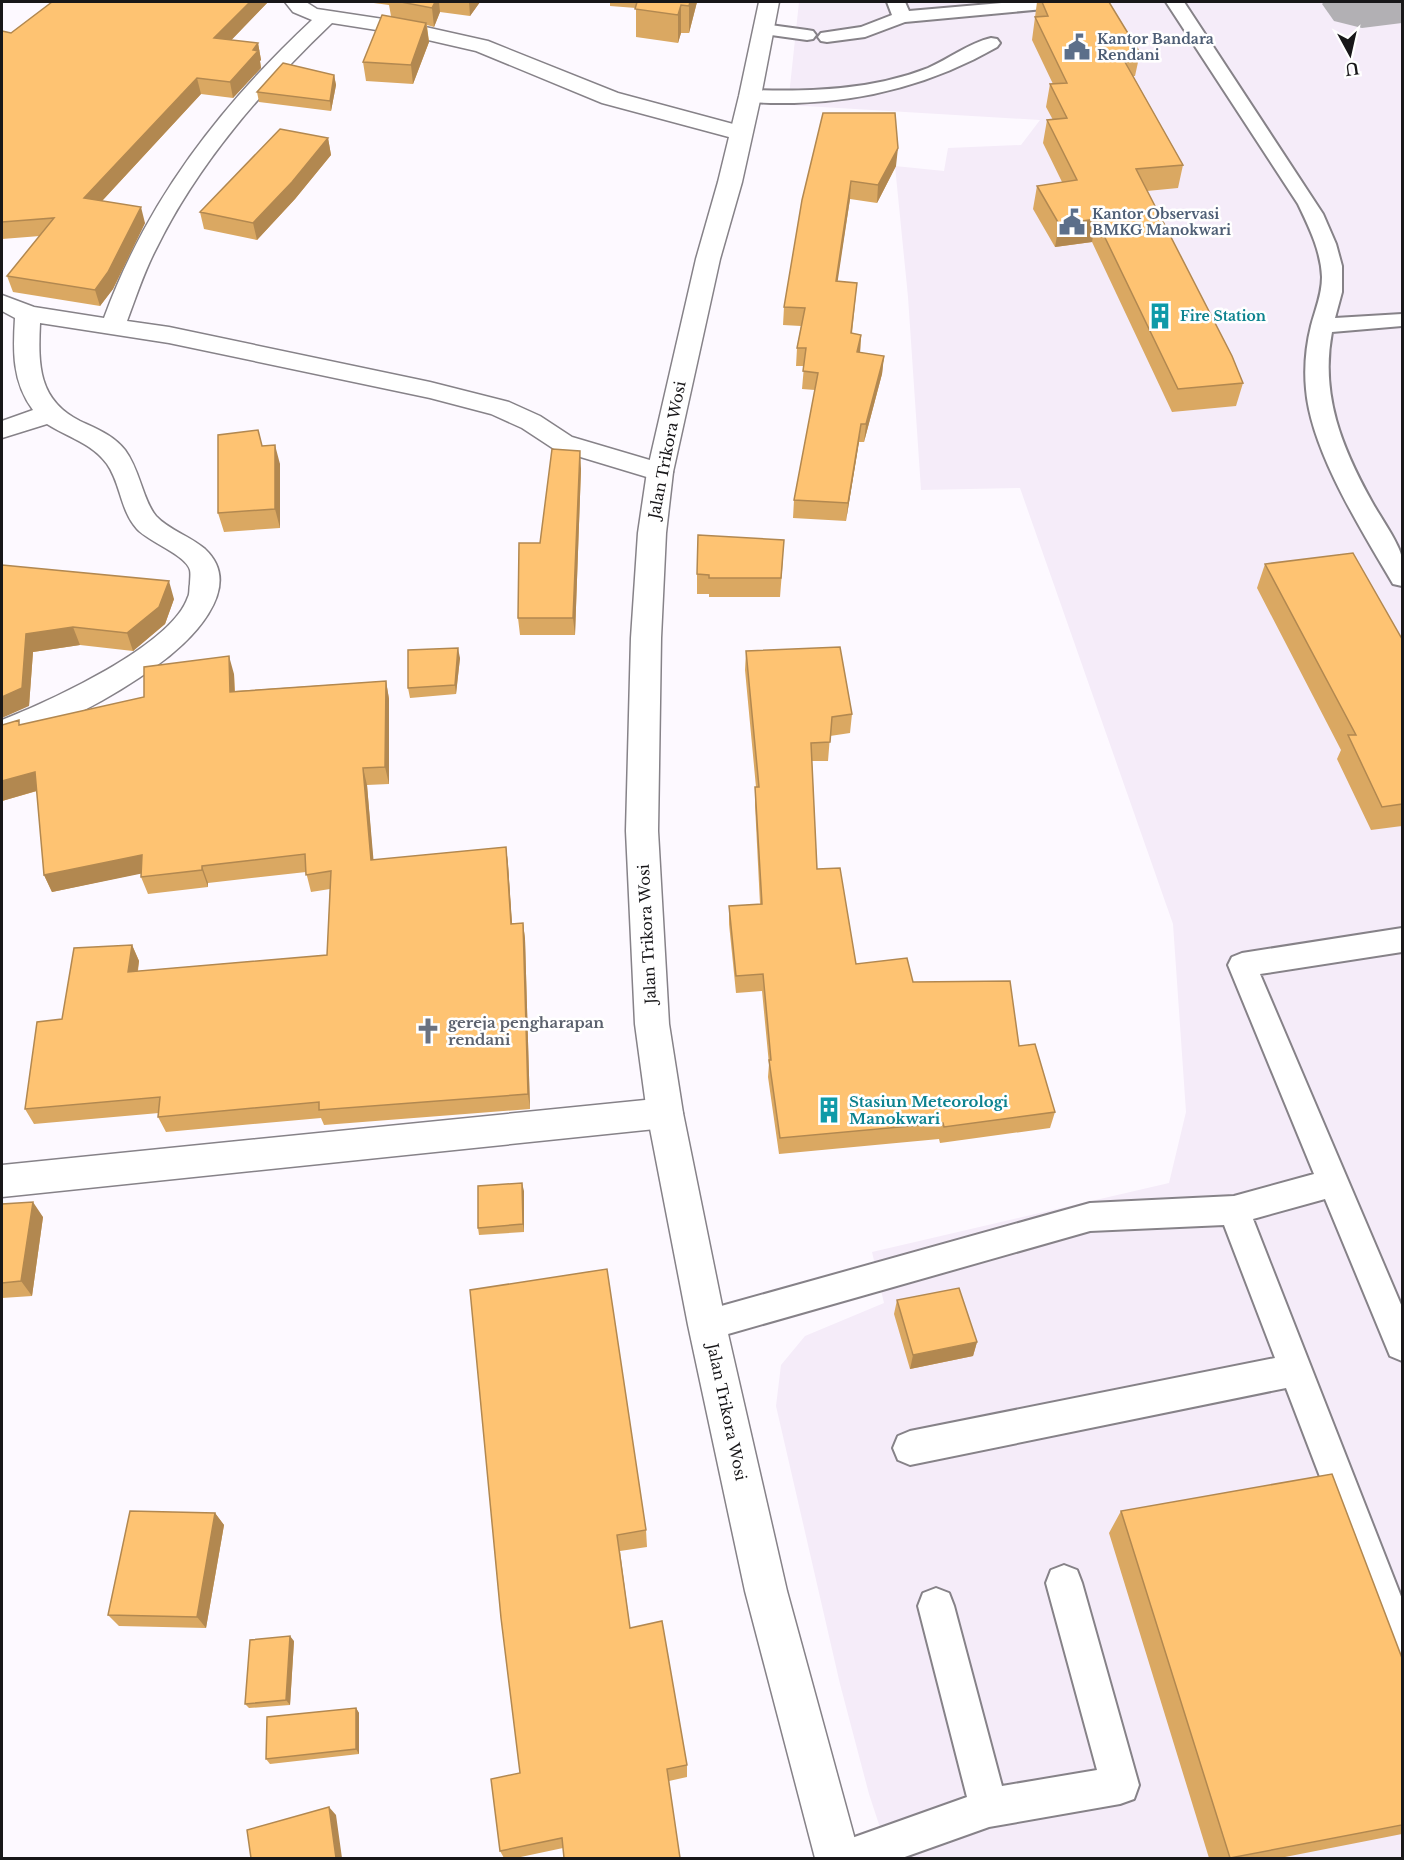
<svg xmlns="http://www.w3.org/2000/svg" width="1404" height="1860" font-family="'Libre Baskerville',serif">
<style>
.built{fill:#f5ecf9}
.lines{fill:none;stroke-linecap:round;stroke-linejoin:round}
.taxiway{fill:#b2b0b4;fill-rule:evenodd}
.lane-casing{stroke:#868288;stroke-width:4}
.street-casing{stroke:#868288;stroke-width:3}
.secondary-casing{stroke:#868288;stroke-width:3}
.lane{fill:#fff;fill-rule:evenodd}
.street{fill:#fff;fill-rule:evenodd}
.secondary{fill:#fff;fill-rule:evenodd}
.wall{fill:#daa862}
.shaded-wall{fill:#b28850}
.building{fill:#fec372;stroke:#b28850;stroke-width:1.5}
.labels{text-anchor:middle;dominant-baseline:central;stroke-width:5;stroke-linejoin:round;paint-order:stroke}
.far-service-label{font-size:14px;font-weight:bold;fill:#4e5e75;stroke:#fff;text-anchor:start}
.far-culture-label{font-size:14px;font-weight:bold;fill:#0d838f;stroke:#fff;text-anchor:start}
.street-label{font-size:15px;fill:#181719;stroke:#fff}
.worship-label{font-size:15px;font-weight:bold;fill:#5b616d;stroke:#fff;text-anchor:start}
.culture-label{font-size:15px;font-weight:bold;fill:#0d838f;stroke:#fff;text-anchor:start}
</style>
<rect width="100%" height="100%" fill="#fdf9ff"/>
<!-- built -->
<path class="built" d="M799,2H1402V1858H890L869,1794L840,1684L776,1406L781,1365L805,1336L884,1303L872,1252L1169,1183L1186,1112L1173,924L1020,488L921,490L908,297L895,166L944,171L948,148L1021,145L1040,120L788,105Z"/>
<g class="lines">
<!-- taxiway -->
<path class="taxiway" d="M1324,2H1402V23L1362,28L1334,21L1322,4Z"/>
<!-- lane casing -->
<g class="lane-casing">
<path id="lane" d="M887,2H905L909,11L1013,2H1052L1053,4L1050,8L1044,9L905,22L865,37L827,42L821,41L818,37L821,33L861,27L892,15Z
M1166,2H1184L1323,214L1336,244L1342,266V292L1335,318L1402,314V326L1332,332C1320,395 1342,448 1372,502C1379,515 1401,546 1402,559C1404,567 1402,578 1402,586L1393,584C1362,531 1311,451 1306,389C1304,368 1306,346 1311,326C1315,310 1322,295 1322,277C1321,251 1309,227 1298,204Z
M763,24L807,30L813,31L816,35L813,39L807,40L757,33L754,29L757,25Z
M991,38L997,39L1000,43L997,47C934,83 867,101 794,103C778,103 759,104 743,100L741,96L743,92L750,90C810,92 872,90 928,68C949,59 969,43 991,38Z
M1402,928V952L1260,974L1402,1307V1361L1390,1356L1325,1199L1253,1219L1402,1599V1662L1389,1657L1286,1388L910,1465L898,1460L893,1448L898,1436L910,1431L1275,1358L1224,1225L1090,1231L707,1340L695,1336L690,1325L695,1314L707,1310L1090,1203L1234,1196L1314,1174L1228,965L1232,957L1242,953Z
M1064,1565L1077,1570L1082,1583L1139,1785L1134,1799L1120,1804L989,1827L902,1858H830L835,1844L967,1797L918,1606L923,1593L936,1588L949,1593L954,1606L1002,1786L1097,1770L1046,1583L1051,1570Z"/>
</g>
<!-- street casing -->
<g class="street-casing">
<path id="street" d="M285,2H306L317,9L403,22L488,41L618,93L748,128L751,133L748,138L740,140L602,103L476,51L402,34L332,23C263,89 198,163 156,249C144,272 136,297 127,321L169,327L430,382L509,402L540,416L572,437L670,466L673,472L670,478L660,481L554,449L522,428L491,414L430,398L169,343L40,323C38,365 38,400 80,421C97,429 113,435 125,450C140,470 143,501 156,516C169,530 190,536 205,549C247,588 188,644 156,666C115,696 51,731 2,743V720C48,702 172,646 188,597C190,594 189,588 190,584C190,580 191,574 190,570C186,555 149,542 137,529C120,510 121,484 107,464C92,443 67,437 47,424L2,438V421L33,410C12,382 13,351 15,318L2,311V295L34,307L104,318C147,200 221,105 312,20L293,12Z
M665,1098L678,1102L683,1113L678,1124L665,1128L2,1197V1165Z"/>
</g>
<!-- secondary casing -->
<g class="secondary-casing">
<path id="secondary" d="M759,2H779L761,96L742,182L720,259L673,472L666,533L661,638L658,831L669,1024L683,1113L726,1325L787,1591L860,1858H815L745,1591L688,1325L647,1113L635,1024L626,831L631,638L638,533L647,472L696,259L718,182L739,96Z"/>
</g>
<!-- lane -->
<use href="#lane" class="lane"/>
<!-- street -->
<use href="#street" class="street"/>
<!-- secondary -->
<use href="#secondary" class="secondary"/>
</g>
<!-- wall -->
<path class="wall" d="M52,2H268L231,40L258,43L261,60L260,61L261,68L233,98L201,94L102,201L145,223L113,289L100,306L13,292L7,276L40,236L2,239V31L11,33Z
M366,2H480L470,16L440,12L434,27L427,25L429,42L413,84L366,81L363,62L391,16L389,5Z
M610,2H697L689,33H681L678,43L636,37V8L610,6Z
M1037,2H1109L1140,53L1135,76H1133L1183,165L1178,188L1147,191L1243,383L1236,406L1172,412L1092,242L1055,247L1033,209L1037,186L1062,182L1043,143L1047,120H1053L1046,107L1050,84H1053L1032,40Z
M334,75L336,85L331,111L259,102L257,92Z
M823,113L896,166L877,203L850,199L837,281L857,283L852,334L861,335L860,353L884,356L882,374L864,442H859L846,521L793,518L794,500L815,390L802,389L804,366H796L797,348L801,326L783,325L784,307Z
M328,138L331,155L295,199L257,240L204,229L200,212Z
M262,446L280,464V528L224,532L218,513Z
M581,469L575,635H520L518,618L540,543Z
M783,559L780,597H709V594H697V574Z
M1265,564L1402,639V826L1371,830L1337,759L1341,750L1257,588Z
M2,565L174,599L165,624L133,651L80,645L33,652L29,706Z
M746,651L852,714L850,733L830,736L828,761H812L817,869L856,964L913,982L1019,1046L1055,1112L1050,1128L940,1143L939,1139L779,1154L768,1077L769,1064L762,991L736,993L729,924V906L760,904L755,805V787H756L745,670Z
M460,658L456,694L410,698L408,688Z
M234,674L235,691L386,681L389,699V784L367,785L373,860L506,847L508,864L512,923H523L525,939L530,1109L324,1125L321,1118L166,1132L158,1117L159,1113L34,1124L25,1109L62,1019L132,945L139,961L138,971L327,955L330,889L311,892L306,872L208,883V887L148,894L141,877V873L52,892L44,875L37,791L2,801L21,725L144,697Z
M524,1191V1232L479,1235L478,1228Z
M2,1204L43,1217L32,1296L2,1298Z
M470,1290L646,1530L647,1547L620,1551L630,1628L687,1765V1777L669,1781L563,1848L516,1858H504L500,1851L520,1773Z
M897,1300L977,1342L973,1356L910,1369L894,1314Z
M1121,1511L1402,1658V1834L1280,1858H1209L1109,1533Z
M215,1513L224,1525L206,1628L119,1626L108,1615Z
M294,1641L290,1705L249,1708L245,1704Z
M356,1708L359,1713V1754L270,1764L266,1759Z"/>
<!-- shaded-wall -->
<path class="shaded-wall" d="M250,2H268L218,54L214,38Z
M435,2H439L440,12L434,27L432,8Z
M469,2H480L470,16Z
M690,2H697L689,33V6Z
M681,5V33L678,43V15Z
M426,23L429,42L413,84L411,65Z
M258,43L261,60L260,61L261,68L233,98L230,82Z
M334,75L336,85L331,111L330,101Z
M197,78L201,94L89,215L84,198Z
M328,138L331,155L295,199L257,240L253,223Z
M898,148L896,166L877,203L878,185Z
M851,181L850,199L835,299L836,281Z
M141,207L145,223L113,289L100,306L95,290Z
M1096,219L1092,242L1055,247L1059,224Z
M861,335L860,353L857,352Z
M884,356L882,374L864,442L866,424Z
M861,424L859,442L846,521L848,503Z
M275,445L280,464V528L275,509Z
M580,451L581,469L575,635L573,618Z
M169,581L174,599L165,624L133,651L127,633Z
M73,627L80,645L33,652L29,706L2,718V697L26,634Z
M458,648L460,658L456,694L455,685Z
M229,656L234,674L235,709L230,692Z
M386,681L389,699V784L385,767Z
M363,768L367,785L375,877L371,860Z
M35,772L43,789L2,801V781Z
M506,847L508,864L513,940L511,924Z
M142,855L149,872L52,892L44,875Z
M202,866L208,883V887L202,870Z
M523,923L525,939L530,1109L528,1094Z
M132,945L139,961L135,988L128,972Z
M522,1183L524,1191V1232L523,1224Z
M33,1202L43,1217L32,1296L21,1281Z
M977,1342L973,1356L910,1369L913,1355Z
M215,1513L224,1525L206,1628L197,1617Z
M290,1636L294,1641L290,1705L286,1700Z
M356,1708L359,1713V1754L356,1749Z
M329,1807L336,1815L342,1858H336Z"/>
<!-- building -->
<path class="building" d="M52,2H250L214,38L258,43L253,50L258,51L230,82L197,78L84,198L141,207L108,272L95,290L7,276L54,218L2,222V31L11,33Z
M401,2H435L432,8Z
M637,2H690L689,6L681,5L678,15L635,9Z
M1042,2H1109L1140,53L1121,55L1183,165L1136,169L1232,356L1243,383L1178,389L1096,219L1059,224L1037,186L1077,180L1047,120L1067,118L1050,84L1067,83L1035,17L1048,16Z
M382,15L426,23L411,65L363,62Z
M283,63L334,75L330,101L257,92Z
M823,113H895L898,148L878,185L851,181L836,281L857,283L851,333L861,335L857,352L884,356L866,424H861L848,503L794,500L818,373L803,371L806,348H797L805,308L784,307L802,200Z
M280,129L328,138L292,182L253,223L200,212Z
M258,430L262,446L275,445V509L218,513V435Z
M552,449L580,451L573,618H518L519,543H540Z
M698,535L784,540L781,578H709V575L697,574Z
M1353,553L1402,639V804L1382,807L1348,735H1356L1265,564Z
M2,565L169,581L159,607L127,633L73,627L26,634L22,688L2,697Z
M840,647L852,714L832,717L830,742L811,743L817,869L840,868L856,964L907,958L913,982L1010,981L1019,1046L1035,1044L1055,1112L944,1127L943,1123L780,1138L769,1060H771L763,974L736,976L729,906L762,904L755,787H759L746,651Z
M458,648L455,685L408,688V650Z
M229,656L230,692L386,681L385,767L363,768L371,860L506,847L511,924L523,923L528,1094L319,1110V1102L158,1117L160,1097L25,1109L37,1022L62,1019L74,948L132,945L128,972L327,955L331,871L306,875L305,854L202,866V870L141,877L142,855L44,875L35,772L2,781V725L19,720V725L144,697V667Z
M522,1183L523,1224L478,1228V1186Z
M33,1202L21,1281L2,1283V1204Z
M607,1269L646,1530L617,1535L630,1628L662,1621L687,1765L667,1769L680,1858H564L562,1838L500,1851L491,1779L520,1773L501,1618L470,1290Z
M959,1288L977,1342L913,1355L897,1300Z
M1332,1474L1402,1658V1825L1230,1858L1121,1511Z
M130,1511L215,1513L197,1617L108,1615Z
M290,1636L286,1700L245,1704L250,1640Z
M356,1708V1749L266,1759L267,1717Z
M329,1807L336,1858H251L247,1830Z"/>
<!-- icons -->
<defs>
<g id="civic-bare" transform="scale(2.07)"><path d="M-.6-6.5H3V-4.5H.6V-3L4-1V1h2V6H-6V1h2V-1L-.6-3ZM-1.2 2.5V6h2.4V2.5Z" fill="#5c6f8a" stroke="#fff" stroke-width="2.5" paint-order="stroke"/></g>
<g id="building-bare" transform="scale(2.07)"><path d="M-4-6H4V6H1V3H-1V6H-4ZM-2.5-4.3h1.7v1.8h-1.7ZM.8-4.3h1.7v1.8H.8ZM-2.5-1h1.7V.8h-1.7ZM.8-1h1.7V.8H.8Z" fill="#0f9aa8" stroke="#fff" stroke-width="2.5" paint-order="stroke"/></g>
<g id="church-bare" transform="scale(2.07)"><path d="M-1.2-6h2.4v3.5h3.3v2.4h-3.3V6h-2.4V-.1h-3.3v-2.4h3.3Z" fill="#6b7280" stroke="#fff" stroke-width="2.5" paint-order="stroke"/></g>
</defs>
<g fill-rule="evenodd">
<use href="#civic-bare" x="1077" y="47"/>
<use href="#civic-bare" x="1072" y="222"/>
<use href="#building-bare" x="1160" y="316"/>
<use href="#church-bare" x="428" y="1031"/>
<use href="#building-bare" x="829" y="1110"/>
</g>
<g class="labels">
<!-- far-service labels -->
<g class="far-service-label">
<text x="1097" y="39">Kantor Bandara<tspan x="1097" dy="16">Rendani</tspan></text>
<text x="1092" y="214">Kantor Observasi<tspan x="1092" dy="16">BMKG Manokwari</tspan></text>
</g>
<!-- far-culture labels -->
<g class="far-culture-label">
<text x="1180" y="316">Fire Station</text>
</g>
<!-- street labels -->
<g class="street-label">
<text transform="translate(667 450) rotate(-79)">Jalan Trikora Wosi</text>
<text transform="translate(647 934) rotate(-93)">Jalan Trikora Wosi</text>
<text transform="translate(727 1412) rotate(78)">Jalan Trikora Wosi</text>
</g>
<!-- worship labels -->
<g class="worship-label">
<text x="448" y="1022">gereja pengharapan<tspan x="448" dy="17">rendani</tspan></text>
</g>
<!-- culture labels -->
<g class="culture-label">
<text x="849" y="1101">Stasiun Meteorologi<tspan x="849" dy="17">Manokwari</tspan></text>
</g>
</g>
<!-- border -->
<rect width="1404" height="1860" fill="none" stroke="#181719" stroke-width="6"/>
<!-- north arrow -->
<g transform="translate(1350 54) rotate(172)" stroke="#ffffff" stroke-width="4.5" paint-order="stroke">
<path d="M0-4.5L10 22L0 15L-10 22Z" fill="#181719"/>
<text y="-9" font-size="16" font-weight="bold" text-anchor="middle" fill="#181719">U</text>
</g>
</svg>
